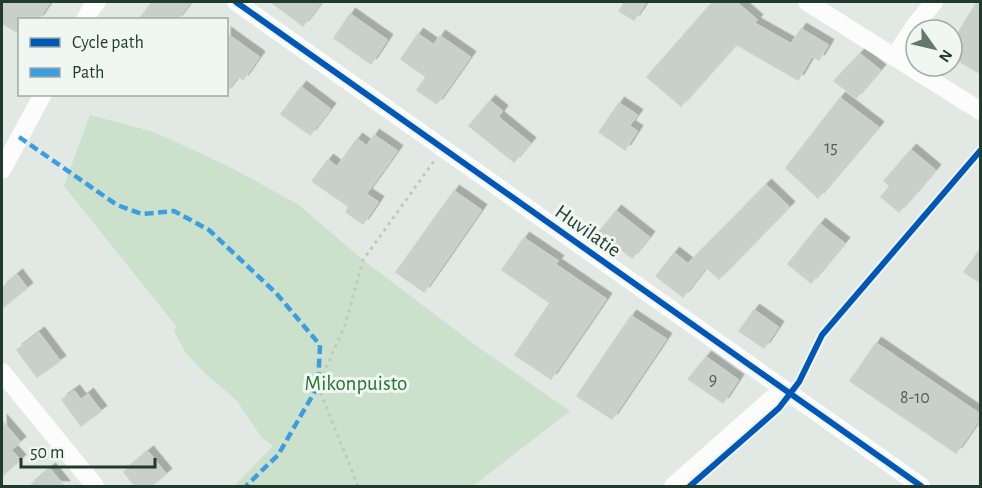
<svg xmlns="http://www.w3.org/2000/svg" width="982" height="488" font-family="'Alegreya Sans',sans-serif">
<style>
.green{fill:#cbe1cc}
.building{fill:#c9cfcb;stroke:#cbd1cd;stroke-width:1.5;filter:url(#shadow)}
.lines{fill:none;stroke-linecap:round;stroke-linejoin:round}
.path{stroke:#bfc8c3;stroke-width:3;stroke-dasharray:3 4.5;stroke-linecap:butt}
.minor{stroke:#fbfcfb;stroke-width:18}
.quiet{stroke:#3c9ee1;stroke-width:4.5;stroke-dasharray:9 4.5;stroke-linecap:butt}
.cycleway-casing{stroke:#f0f7f2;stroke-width:10}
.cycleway{stroke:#0057b8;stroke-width:6}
.labels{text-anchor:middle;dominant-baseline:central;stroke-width:6;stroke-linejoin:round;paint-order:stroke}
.number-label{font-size:18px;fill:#4b6155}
.street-label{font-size:21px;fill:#203b2d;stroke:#f0f7f2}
.park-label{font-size:21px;fill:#2a7233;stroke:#f0f7f2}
</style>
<defs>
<filter id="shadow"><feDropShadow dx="5.5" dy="-5.5" stdDeviation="0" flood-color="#0004"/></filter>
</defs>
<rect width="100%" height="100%" fill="#e2e8e4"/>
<!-- green -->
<path class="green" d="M90,115L154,132L230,167L299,205L363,260L478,347L570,411L473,486H234L273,446L262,438L237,401L206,374L186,353L174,331L176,326L64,186Z"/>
<!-- building -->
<path class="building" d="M2,2H50L38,20H20V34L2,23Z
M152,2H190L177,20H139Z
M271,2H321L303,26Z
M625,2H646L634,20L619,11Z
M713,2H736L757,20L754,23L791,44L801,29L828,45L819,60L812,56L798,80L736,44L681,106L647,77Z
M977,2H981V74L952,57V43Z
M350,14L387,40L371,64L334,38Z
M226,33L259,57L243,80L238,76L226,92Z
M418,34L434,45L440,36L470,57L437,104L417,90L426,77L401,59Z
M860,54L880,70L856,98L834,81Z
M301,87L330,109L310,135L281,114Z
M840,98L878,127L818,198L786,168Z
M490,101L502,111L498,117L530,143L514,162L469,126Z
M619,103L637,115L629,126L637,131L625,150L599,132Z
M374,135L397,151L366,194L378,202L363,224L346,212L349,207L312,181L328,160L337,167L357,139L367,146Z
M911,150L935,170L899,212L881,197L890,186L884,181Z
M766,185L789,207L719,279L706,267L683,297L656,276L674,253L688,264Z
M454,191L481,210L424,292L396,272Z
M616,211L649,237L632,258L599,232Z
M820,224L844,243L811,283L788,264Z
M524,238L558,261L555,264L606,299L551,379L515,355L550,303L502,270Z
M981,248V283L964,272Z
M17,275L27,288L2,308V288Z
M754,310L778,327L764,348L739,331Z
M631,316L666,339L612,419L577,396Z
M39,333L60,361L37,377L17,350Z
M876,343L981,415V417L956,453L850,381Z
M706,357L738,380L723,403L688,379Z
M74,391L81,400L88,394L101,411L81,426L62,400Z
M2,421L20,442L11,450L20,460L2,476Z
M148,452L166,474L151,486H135L124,472Z
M50,469L64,486H30Z"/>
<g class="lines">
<!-- path -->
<path class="path" d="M358,486L318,386L345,325L363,260L434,161"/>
<!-- minor -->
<path class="minor" d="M236,2L921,486
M807,2L980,111
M85,20L91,9L97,2
M894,57L916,24L934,2
M2,170L43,94
M2,372L95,486
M673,486L783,389"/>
<!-- quiet -->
<path class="quiet" d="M19,137L117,205L142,214L174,211L209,230L276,293L320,345L318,386L278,455L246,486"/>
<!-- cycleway casing -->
<g class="cycleway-casing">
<path id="cycleway" d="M236,2L921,486
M690,486L779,408L799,382L822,335L980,151"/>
</g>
<!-- cycleway -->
<use href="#cycleway" class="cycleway"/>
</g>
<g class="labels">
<!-- number labels -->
<g class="number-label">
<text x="831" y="148">15</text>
<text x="713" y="380">9</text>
<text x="915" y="398">8-10</text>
</g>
<!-- street labels -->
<g class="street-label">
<text transform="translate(588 231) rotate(35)">Huvilatie</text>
</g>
<!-- park labels -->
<g class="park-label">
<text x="356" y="383">Mikonpuisto</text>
</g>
</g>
<!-- border -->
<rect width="982" height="488" fill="none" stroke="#203b2d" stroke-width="6"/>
<!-- legend -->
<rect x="18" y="18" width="210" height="78" fill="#f0f7f2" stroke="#9daca3" stroke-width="1.5"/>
<rect x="30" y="38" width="30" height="9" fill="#0057b8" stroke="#9daca3" stroke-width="1.5"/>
<text x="72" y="48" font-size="18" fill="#203b2d">Cycle path</text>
<rect x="30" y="68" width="30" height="9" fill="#3c9ee1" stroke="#9daca3" stroke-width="1.5"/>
<text x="72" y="78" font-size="18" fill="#203b2d">Path</text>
<!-- north arrow -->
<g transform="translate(934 48) rotate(124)"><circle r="28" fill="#f0f7f2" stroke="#9daca3" stroke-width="1.5"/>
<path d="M0-4.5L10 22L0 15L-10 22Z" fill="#64786d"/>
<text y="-9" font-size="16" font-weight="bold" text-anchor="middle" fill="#203b2d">N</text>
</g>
<!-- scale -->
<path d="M21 458v9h134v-9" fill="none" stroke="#203b2d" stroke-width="3"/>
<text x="30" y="458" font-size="18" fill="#203b2d" stroke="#f0f7f2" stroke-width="4.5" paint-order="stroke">50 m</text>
</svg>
